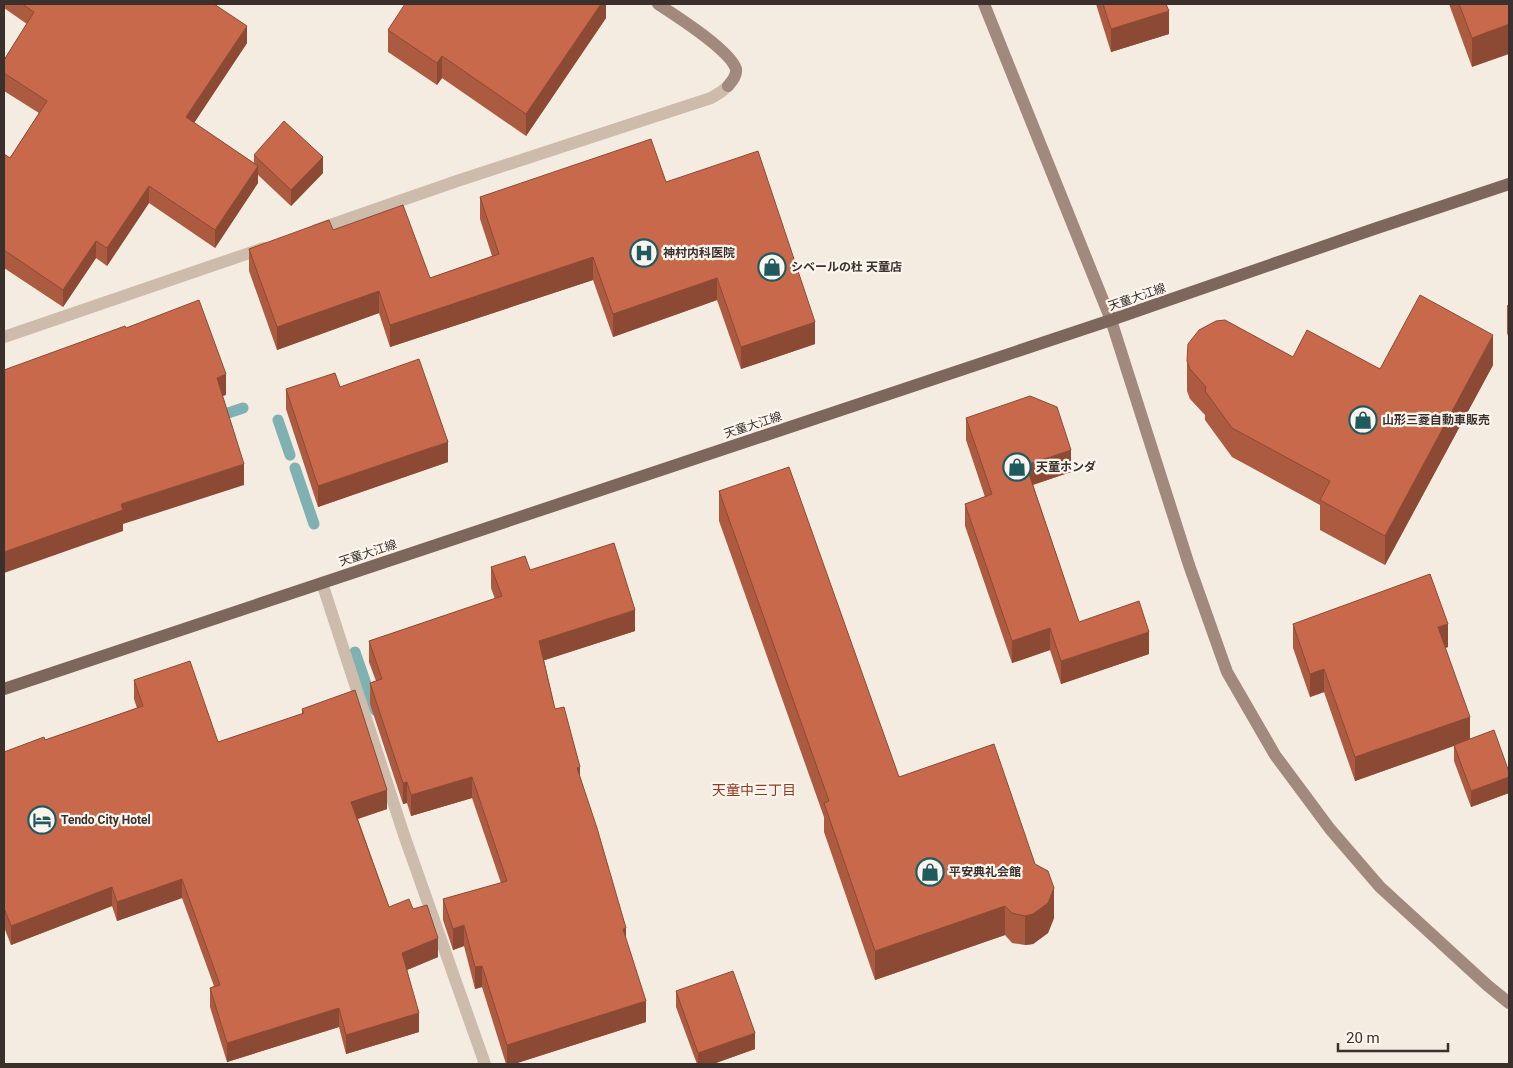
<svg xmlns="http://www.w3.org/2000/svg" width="1513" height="1068" font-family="Roboto,'Noto Sans JP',sans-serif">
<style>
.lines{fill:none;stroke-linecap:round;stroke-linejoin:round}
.stream{stroke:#7fb0b2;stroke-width:11}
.street{stroke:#cdbbac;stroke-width:12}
.secondary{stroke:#a18a7d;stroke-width:12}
.primary{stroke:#7d675c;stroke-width:12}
.wall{fill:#ac5a40}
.shaded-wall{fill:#8c4a34}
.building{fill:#c8694b;stroke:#8c4a34}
.labels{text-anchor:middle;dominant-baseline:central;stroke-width:4.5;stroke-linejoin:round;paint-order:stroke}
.poi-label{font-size:12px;font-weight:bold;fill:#3b302b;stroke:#fbf5ee;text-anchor:start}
.street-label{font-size:12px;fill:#3b302b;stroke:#fbf5ee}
.neighbourhood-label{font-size:14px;fill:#8c3b22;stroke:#fbf5ee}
</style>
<rect width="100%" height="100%" fill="#f4ebe1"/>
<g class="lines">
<!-- stream -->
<path class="stream" d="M213,418L243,408
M278,420L290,455
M295,468L314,524
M355,652L375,710"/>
<!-- street -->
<path class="street" d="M316,230L457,181L711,98L721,92L728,86
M4,337L264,248
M322,583L404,835L485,1064"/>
<!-- secondary -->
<path class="secondary" d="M658,4C675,15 730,50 736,69C737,76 732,81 728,86
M984,4L1111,320L1189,565L1227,672L1275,755L1330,829L1380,887L1487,985L1509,1003"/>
<!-- primary -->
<path class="primary" d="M4,689L1111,320L1371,230L1509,184"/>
</g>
<!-- wall -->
<path class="wall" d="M4,4H214L247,43L194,123L254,163V155L323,173L291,206L258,175V183L215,248L149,203L107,266L96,258L63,307L4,268V154L10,158L39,113L4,91V60L27,24L4,8Z
M606,4V18L526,136L442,78L437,85L388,52V30Z
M1096,4H1166L1169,34L1111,52Z
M1449,4H1509L1472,67Z
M666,182L815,344L741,369L717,300L613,337L593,280L390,347L379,313L277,350L249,271V249L333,230L430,278L492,256L480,219V197Z
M1507,305H1509V339L1507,333Z
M1293,357L1380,369L1493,365L1385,565L1320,530V505L1232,457L1205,420V415L1190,399L1187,391V361Z
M340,387L448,462L318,507L286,409V389Z
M966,418L1071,472L1033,485L1079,622L1149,654L1061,684L1050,650L1012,663L965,526V504L985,497L966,440Z
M719,491L899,777L1054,918L1048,933L1033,944L1025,945L1012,943L1005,935L875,980L824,832V817L719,521Z
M491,567L530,570L635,631L544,660L555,709L580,776L626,940L646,1022L514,1064H506L482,987L475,989L464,946L453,950L443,920V899L501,883L472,798L411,816L407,803L403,804L370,704V683L376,681L369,662V641L495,599L491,588Z
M1293,624L1448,647L1445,648L1470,739L1509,777V793L1471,807L1454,761V746L1355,781L1324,692L1310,697L1293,648Z
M134,680L218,742L302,714V709L387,809L358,819L389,907L413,909L438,957L407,970L419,1032L346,1054L339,1027L227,1062L210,1007V988L214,986L182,898L117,921L112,906L11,945L4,927V752L45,740L137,708L134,699Z
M676,991L755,1049L713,1064H697L676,1007Z"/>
<!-- shaded-wall -->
<path class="shaded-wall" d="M601,4H606V18L526,136V114Z
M1169,11V34L1111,52V29Z
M1509,24V54L1472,67V38Z
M247,26V43L186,135V117Z
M442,56V78L437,85V63Z
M323,157V173L291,206V190Z
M258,166V183L215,248V230Z
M149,186V203L107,266V248Z
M96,241V258L63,307V290Z
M593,257V280L390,347V325Z
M717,278V300L613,337V314Z
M379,291V313L277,350V327Z
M815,322V344L741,369V347Z
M1493,335V365L1385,565V536Z
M226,374V395L217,398V378Z
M448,442V462L318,507V486Z
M1071,450V472L1026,487V465Z
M244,464V485L123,524V531L4,573V552L121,504Z
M635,610V631L539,662V641Z
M1448,624V647L1438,650V627Z
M1050,628V650L1012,663V641Z
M1149,632V654L1061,684V661Z
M1324,669V692L1310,697V674Z
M1470,717V740L1355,781V757Z
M580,767V788L577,768Z
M472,777V798L411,816V795Z
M1509,777V793L1471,807V791Z
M407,782V803L403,804V783Z
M387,790V809L351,821V802Z
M182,879V898L117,921V902Z
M112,887V906L11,945V926Z
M1054,888V918L1048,933L1033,944L1025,945V916Z
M1005,906V935L875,980V951Z
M464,925V946L453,950V929Z
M626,928V949L623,929Z
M438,938V957L402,972V953Z
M482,966V987L475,989V967Z
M646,1001V1022L514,1064H507V1045Z
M339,1008V1027L227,1062V1043Z
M419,1013V1032L346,1054V1035Z
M755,1033V1049L713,1064H698V1053Z"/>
<!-- building -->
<path class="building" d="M22,4H214L247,26L186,117L258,166L215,230L149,186L107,248L96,241L63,290L4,250V154L10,158L47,101L4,73V60L34,12Z
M405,4H601L526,114L442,56L437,63L388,30Z
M1103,4H1166L1169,11L1111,29Z
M1459,4H1509V24L1472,38Z
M284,121L323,157L291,190L254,155Z
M651,139L666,182L758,151L815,322L741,347L717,278L613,314L593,257L390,325L379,291L277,327L249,249L329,220L333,230L403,205L430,278L499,254L480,197Z
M1420,295L1493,335L1385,536L1320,500L1330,481L1232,428L1205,391L1206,387L1190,369L1187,361L1188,344L1199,330L1216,321L1225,320L1293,357L1307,330L1380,369Z
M199,300L226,374L217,378L244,464L121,504L123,510L4,552V370L125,326L126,328Z
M419,359L448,442L318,486L286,389L335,373L340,387Z
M1030,396L1057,407L1071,450L1026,465L1079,622L1139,601L1149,632L1061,661L1050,628L1012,641L965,504L992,494L966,418Z
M789,467L899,777L994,744L1035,864L1048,871L1054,888L1048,903L1033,914L1025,916L1012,913L1005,906L875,951L824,803L829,801L719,491Z
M614,543L635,610L539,641L555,709L564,707L580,767L577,768L597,828L626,928L623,929L646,1001L507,1045L482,966L475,967L464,925L453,929L443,899L507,881L472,777L411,795L407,782L403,783L370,683L382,679L369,641L502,596L491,567L525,556L530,570Z
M1430,574L1448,624L1438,627L1470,717L1355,757L1324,669L1310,674L1293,624Z
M190,661L218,742L304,713L302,709L355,690L387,790L351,802L389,907L409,899L413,909L427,905L438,938L402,953L419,1013L346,1035L339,1008L227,1043L210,988L220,985L182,879L117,902L112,887L11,926L4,908V752L44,737L45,740L143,706L134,680Z
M1494,730L1509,772V777L1471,791L1454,745Z
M733,971L755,1033L698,1053L676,991Z"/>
<!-- icons -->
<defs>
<g id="hospital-ring" transform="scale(1.4375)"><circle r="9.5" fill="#fbf5ee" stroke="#1f5a5e" stroke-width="1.5"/><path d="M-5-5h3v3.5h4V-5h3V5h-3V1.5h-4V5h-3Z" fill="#1f5a5e"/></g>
<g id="shop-ring" transform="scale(1.4375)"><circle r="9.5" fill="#fbf5ee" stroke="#1f5a5e" stroke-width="1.5"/><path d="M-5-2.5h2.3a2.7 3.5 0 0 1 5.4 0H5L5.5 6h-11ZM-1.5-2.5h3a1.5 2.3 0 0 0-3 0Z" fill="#1f5a5e"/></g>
<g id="hotel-ring" transform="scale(1.4375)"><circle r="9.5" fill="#fbf5ee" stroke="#1f5a5e" stroke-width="1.5"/><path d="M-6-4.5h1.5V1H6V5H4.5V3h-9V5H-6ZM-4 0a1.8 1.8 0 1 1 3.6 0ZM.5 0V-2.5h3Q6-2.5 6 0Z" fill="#1f5a5e"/></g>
</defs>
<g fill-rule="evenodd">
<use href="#hospital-ring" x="644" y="253"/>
<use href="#shop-ring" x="772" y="267"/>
<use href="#shop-ring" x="1363" y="420"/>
<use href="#shop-ring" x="1017" y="467"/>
<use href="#hotel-ring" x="42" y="820"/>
<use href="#shop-ring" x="930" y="872"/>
</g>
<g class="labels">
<!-- poi labels -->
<g class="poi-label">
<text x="663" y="253">神村内科医院</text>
<text x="791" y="267">シベールの杜 天童店</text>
<text x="1382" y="420">山形三菱自動車販売</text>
<text x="1036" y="467">天童ホンダ</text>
<text x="61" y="820">Tendo City Hotel</text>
<text x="949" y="872">平安典礼会館</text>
</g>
<!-- street labels -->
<g class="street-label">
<text transform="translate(1137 297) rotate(-19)">天童大江線</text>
<text transform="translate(753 425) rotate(-18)">天童大江線</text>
<text transform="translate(368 553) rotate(-18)">天童大江線</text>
</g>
<!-- neighbourhood labels -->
<g class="neighbourhood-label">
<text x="754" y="790">天童中三丁目</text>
</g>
</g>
<!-- border -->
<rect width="1513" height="1068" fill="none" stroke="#3b302b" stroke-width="10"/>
<!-- scale -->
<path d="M1338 1043v8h110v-8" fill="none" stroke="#3b302b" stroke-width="2.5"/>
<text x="1346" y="1043" font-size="15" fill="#3b302b" stroke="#fbf5ee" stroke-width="4" paint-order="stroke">20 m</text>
</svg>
